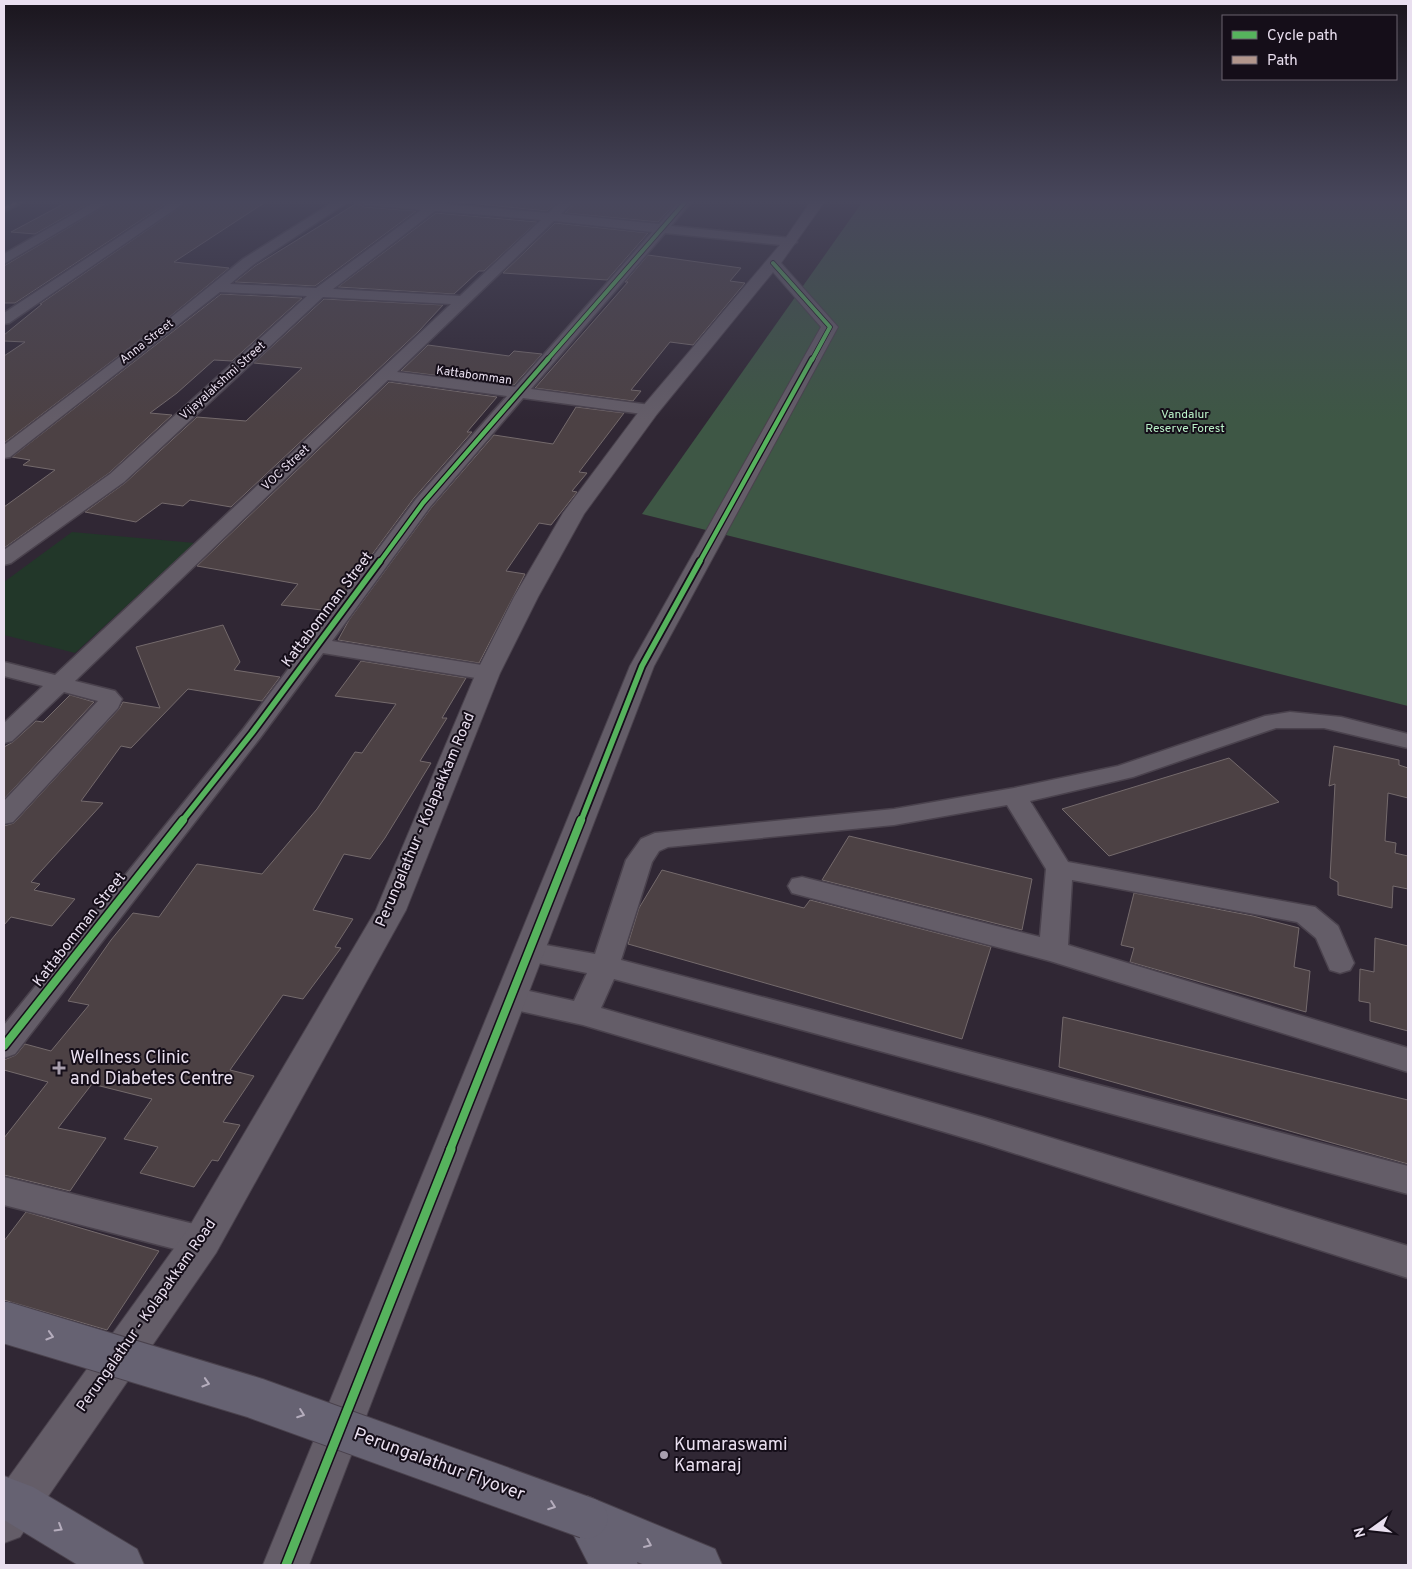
<svg xmlns="http://www.w3.org/2000/svg" width="1412" height="1569" font-family="Overpass,sans-serif">
<style>
.green{fill:#223729}
.forest{fill:#3e5745}
.building{fill:#4c4144;stroke:#746a6c}
.lines{fill:none;stroke-linecap:round;stroke-linejoin:round}
.street-casing{stroke:#4a424d;stroke-width:3}
.secondary-casing{stroke:#4a424d;stroke-width:2}
.highway-casing{stroke:#4a424d;stroke-width:2}
.street{fill:#645d68;fill-rule:evenodd}
.secondary{fill:#645d68;fill-rule:evenodd}
.highway{fill:#666272;fill-rule:evenodd}
.highway-bridge-casing{stroke:#4a424d;stroke-width:43;stroke-linecap:butt}
.highway-bridge{stroke:#666272;stroke-width:41}
.quiet{stroke:#b2968c;stroke-width:2.5;stroke-dasharray:5.5 2.5;stroke-linecap:butt}
.cycleway-far4-casing{stroke:#150e19;stroke-width:5.5}
.cycleway-far3-casing{stroke:#150e19;stroke-width:7}
.cycleway-far2-casing{stroke:#150e19;stroke-width:9}
.cycleway-far1-casing{stroke:#150e19;stroke-width:11}
.cycleway-casing{stroke:#150e19;stroke-width:12}
.cycleway-far4{stroke:#56b35d;stroke-width:4}
.cycleway-far3{stroke:#56b35d;stroke-width:4.5}
.cycleway-far2{stroke:#56b35d;stroke-width:5.5}
.cycleway-far1{stroke:#56b35d;stroke-width:8}
.cycleway{stroke:#56b35d;stroke-width:9}
.oneway{stroke:#b5adbd}
.poi-dot{fill:#a89fae;stroke:#150e19;stroke-width:2}
.labels{text-anchor:middle;dominant-baseline:central;stroke-width:4;stroke-linejoin:round;paint-order:stroke}
.far-street-label{font-size:12px;fill:#e9dfef;stroke:#150e19}
.far-park-label{font-size:12px;fill:#baf2c8;stroke:#150e19}
.street-label{font-size:15px;fill:#e9dfef;stroke:#150e19}
.near-poi-label{font-size:18px;fill:#e9dfef;stroke:#150e19;text-anchor:start}
.near-street-label{font-size:18px;fill:#e9dfef;stroke:#150e19}
</style>
<rect width="100%" height="100%" fill="#302734"/>
<!-- green -->
<path class="green" d="M72,532L195,543L75,653L4,635V582Z"/>
<!-- forest -->
<path class="forest" d="M863,201H1408V706L642,514Z"/>
<!-- building -->
<path class="building" d="M69,201H93L35,234L11,232Z
M113,201H170L15,303H4V266Z
M189,201H267L174,262L229,268L162,323L4,443V356L25,342L4,341V335L42,304H40Z
M448,201H558L547,211Z
M576,201H677L658,222L565,213Z
M357,203L364,207L416,211L315,286L235,282L255,266Z
M436,213L537,222L484,271H479L454,294L338,287Z
M555,223L648,233L607,280L503,273Z
M648,255L741,268L730,281L745,283L693,345L670,342L631,390L641,391L633,401L535,388L628,282H625Z
M221,294L302,298L232,361L214,360L177,393L150,413L172,415L109,473L4,548V507L55,470L23,465L30,460L12,457Z
M324,299L443,305L419,331L231,507L190,500L183,506L162,503L136,522L85,512L125,483L197,417L246,421L302,368L254,363Z
M428,345L509,356L514,351L542,354L514,385L401,371Z
M389,382L497,397L467,432H472L414,498L330,611L281,605L298,584L197,566Z
M576,407L624,413L579,472L587,473L572,491L577,492L551,525L539,523L506,571L525,574L479,663L338,640L349,620L431,508L494,435L553,444Z
M223,625L240,662L234,670L280,677L262,701L188,689L131,748L121,746L81,801L103,803L31,882L40,884L34,890L75,899L52,926L11,917L4,925V826L14,823L119,709L123,702L160,708L136,647Z
M361,661L466,678L442,718H447L420,761L431,763L385,838L370,859L344,854L313,910L353,919L335,947L341,948L303,999L283,995L230,1070L254,1076L223,1122L240,1125L218,1161L212,1160L194,1187L140,1173L158,1147L124,1139L152,1099L92,1084L58,1128L106,1138L70,1191L4,1175V1138L48,1082L4,1070V1060L16,1055L25,1044L51,1051L89,1005L68,1001L111,940L133,913L159,917L197,864L262,874L317,809L355,752L362,753L396,704L335,696Z
M70,695L94,702L4,799V747L13,742L36,721L43,722Z
M1334,746L1399,760V765L1408,768V798L1388,793L1385,841L1396,843L1395,853L1408,856V889L1393,886L1392,908L1338,895V882L1330,878L1335,784L1329,786Z
M1229,758L1279,802L1109,856L1062,809Z
M849,836L1032,879L1022,930L822,880Z
M662,870L804,908L810,900L991,947L962,1039L628,944L639,908Z
M1134,893L1253,916L1299,928L1294,967L1310,971L1306,1012L1130,962L1134,948L1121,945Z
M1375,938L1408,946V1031L1370,1021V1003L1359,1001L1360,969L1374,972Z
M1063,1017L1408,1100V1164L1059,1067Z
M26,1212L159,1251L107,1330L4,1300V1241Z"/>
<g class="lines">
<!-- street casing -->
<g class="street-casing">
<path id="street" d="M10,201H26L4,212V204Z
M96,201H111L4,264V254Z
M173,201H187L9,323L4,324V313Z
M335,201H349L253,265L230,284L316,288L421,210L364,205L358,201L430,203L446,201L444,204L548,213L561,201H574L561,214L659,224L679,201H692L671,226L790,238L797,242L790,246L665,233L531,389L650,405L656,406L658,410L656,414L650,415L523,398L430,507L332,641L488,666L496,668L499,673L496,678L488,680L323,653L260,738L15,1054L4,1058V1025L244,728L416,499L507,396L388,380L75,681L115,691L122,699L118,708L13,822L4,824V801L98,701L64,692L12,741L4,743V723L43,686L4,676V662L55,675L451,304L323,297L124,482L11,563L4,565V550L110,474L307,296L220,292L10,457L4,458V445L163,324L243,259ZM435,211L541,220L460,296L333,289ZM554,221L652,232L515,387L397,372Z
M1290,712L1341,717L1408,734V748L1324,728H1276L1133,777L1030,801L1068,862L1315,907L1338,926L1354,963L1350,970L1340,973L1330,970L1316,938L1297,922L1072,880L1068,945L1408,1048V1072L1050,961L792,893L788,886L792,879L802,877L1040,937L1046,869L1007,805L894,825L668,847L659,851L652,862L621,960L1408,1166V1194L614,979L601,1008L982,1117L1408,1246V1278L982,1143L583,1025L511,1009L501,1006L496,998L501,990L511,987L574,1001L587,973L519,959L515,952L519,945L529,942L595,954L626,860L641,839L655,833L894,809L1014,788L1118,766L1265,716Z
M4,1177L202,1226L214,1230L219,1241L214,1252L202,1256L4,1205Z"/>
</g>
<!-- secondary casing -->
<g class="secondary-casing">
<path id="secondary" d="M811,201H825L781,263L838,327L654,666L309,1565H263L630,666L821,327L773,272L657,414L584,514L538,597L500,673L406,910L216,1253L20,1537L4,1543V1484L188,1229L376,910L476,673L514,597L563,513L643,406L785,239Z"/>
</g>
<!-- highway casing -->
<g class="highway-casing">
<path id="highway" d="M4,1476L33,1487L137,1549L144,1565H78L4,1520Z
M587,1496L715,1549L722,1565H645L637,1562L638,1565H589L565,1518L571,1502Z"/>
</g>
<!-- street -->
<use href="#street" class="street"/>
<!-- secondary -->
<use href="#secondary" class="secondary"/>
<!-- highway -->
<use href="#highway" class="highway"/>
<!-- highway-bridge casing -->
<g class="highway-bridge-casing">
<path id="highway-bridge" d="M4,1322L255,1398L587,1518"/>
</g>
<!-- highway-bridge -->
<use href="#highway-bridge" class="highway-bridge"/>
<!-- quiet -->
<path class="quiet" d="M4,208L20,201"/>
<!-- cycleway-far4 casing -->
<g class="cycleway-far4-casing">
<path id="cycleway-far4" d="M773,263L830,327L812,360
M547,360L686,201"/>
</g>
<!-- cycleway-far3 casing -->
<g class="cycleway-far3-casing">
<path id="cycleway-far3" d="M379,563L423,503L548,359
M699,563L812,359"/>
</g>
<!-- cycleway-far2 casing -->
<g class="cycleway-far2-casing">
<path id="cycleway-far2" d="M182,821L252,733L380,561
M581,821L642,666L700,561"/>
</g>
<!-- cycleway-far1 casing -->
<g class="cycleway-far1-casing">
<path id="cycleway-far1" d="M4,1046L183,820
M450,1150L581,820"/>
</g>
<!-- cycleway casing -->
<g class="cycleway-casing">
<path id="cycleway" d="M286,1565L451,1149"/>
</g>
<!-- cycleway-far4 -->
<use href="#cycleway-far4" class="cycleway-far4"/>
<!-- cycleway-far3 -->
<use href="#cycleway-far3" class="cycleway-far3"/>
<!-- cycleway-far2 -->
<use href="#cycleway-far2" class="cycleway-far2"/>
<!-- cycleway-far1 -->
<use href="#cycleway-far1" class="cycleway-far1"/>
<!-- cycleway -->
<use href="#cycleway" class="cycleway"/>
</g>
<!-- one-way arrows -->
<defs><path id="oneway-chevron" d="M-2-3.5L2.5 0L-2 3.5" fill="none" stroke-width="1.6" stroke-linecap="round" stroke-linejoin="round" transform="scale(1.25)"/></defs>
<g class="oneway">
<use href="#oneway-chevron" transform="translate(50 1336) rotate(17)"/>
<use href="#oneway-chevron" transform="translate(206 1383) rotate(17)"/>
<use href="#oneway-chevron" transform="translate(301 1414) rotate(20)"/>
<use href="#oneway-chevron" transform="translate(552 1506) rotate(20)"/>
<use href="#oneway-chevron" transform="translate(59 1528) rotate(31)"/>
<use href="#oneway-chevron" transform="translate(648 1544) rotate(23)"/>
</g>
<!-- sky -->
<linearGradient id="sky" x2="0" y2="1"><stop stop-color="#1a151d"/><stop offset="0.48" stop-color="#48475c"/><stop offset="1" stop-color="#48475c" stop-opacity="0"/></linearGradient>
<rect width="1412" height="420" fill="url(#sky)"/>
<!-- markers -->
<g class="poi-dot">
<path d="M56.5 1060.5h5v5h5v5h-5v5h-5v-5h-5v-5h5z"/>
<circle cx="664" cy="1455" r="5"/>
</g>
<g class="labels">
<!-- far-street labels -->
<g class="far-street-label">
<text transform="translate(147 342) rotate(-38)">Anna Street</text>
<text transform="translate(474 376) rotate(8)">Kattabomman</text>
<text transform="translate(223 381) rotate(-42)">Vijayalakshmi Street</text>
<text transform="translate(286 468) rotate(-43)">VOC Street</text>
</g>
<!-- far-park labels -->
<g class="far-park-label">
<text x="1185" y="415">Vandalur<tspan x="1185" dy="14">Reserve Forest</tspan></text>
</g>
<!-- street labels -->
<g class="street-label">
<text transform="translate(328 610) rotate(-53)">Kattabomman Street</text>
<text transform="translate(426 820) rotate(-67)">Perungalathur - Kolapakkam Road</text>
<text transform="translate(80 930) rotate(-52)">Kattabomman Street</text>
<text transform="translate(147 1316) rotate(-55)">Perungalathur - Kolapakkam Road</text>
</g>
<!-- near-poi labels -->
<g class="near-poi-label">
<text x="70" y="1058">Wellness Clinic<tspan x="70" dy="21">and Diabetes Centre</tspan></text>
<text x="674" y="1445">Kumaraswami<tspan x="674" dy="21">Kamaraj</tspan></text>
</g>
<!-- near-street labels -->
<g class="near-street-label">
<text transform="translate(439 1465) rotate(20)">Perungalathur Flyover</text>
</g>
</g>
<!-- border -->
<rect width="1412" height="1569" fill="none" stroke="#e9dfef" stroke-width="10"/>
<!-- legend -->
<rect x="1222" y="15" width="175" height="65" fill="#150e19" stroke="#6a626f"/>
<rect x="1232" y="31" width="25" height="8" fill="#56b35d" stroke="#6a626f"/>
<text x="1267" y="40" font-size="15" fill="#e9dfef">Cycle path</text>
<rect x="1232" y="56" width="25" height="8" fill="#b2968c" stroke="#6a626f"/>
<text x="1267" y="65" font-size="15" fill="#e9dfef">Path</text>
<!-- north arrow -->
<g transform="translate(1372 1529) rotate(255)" stroke="#150e19" stroke-width="4" paint-order="stroke">
<path d="M0-4L9 19L0 12L-9 19Z" fill="#e9dfef"/>
<text y="-8" font-size="14" font-weight="bold" text-anchor="middle" fill="#e9dfef">N</text>
</g>
</svg>
